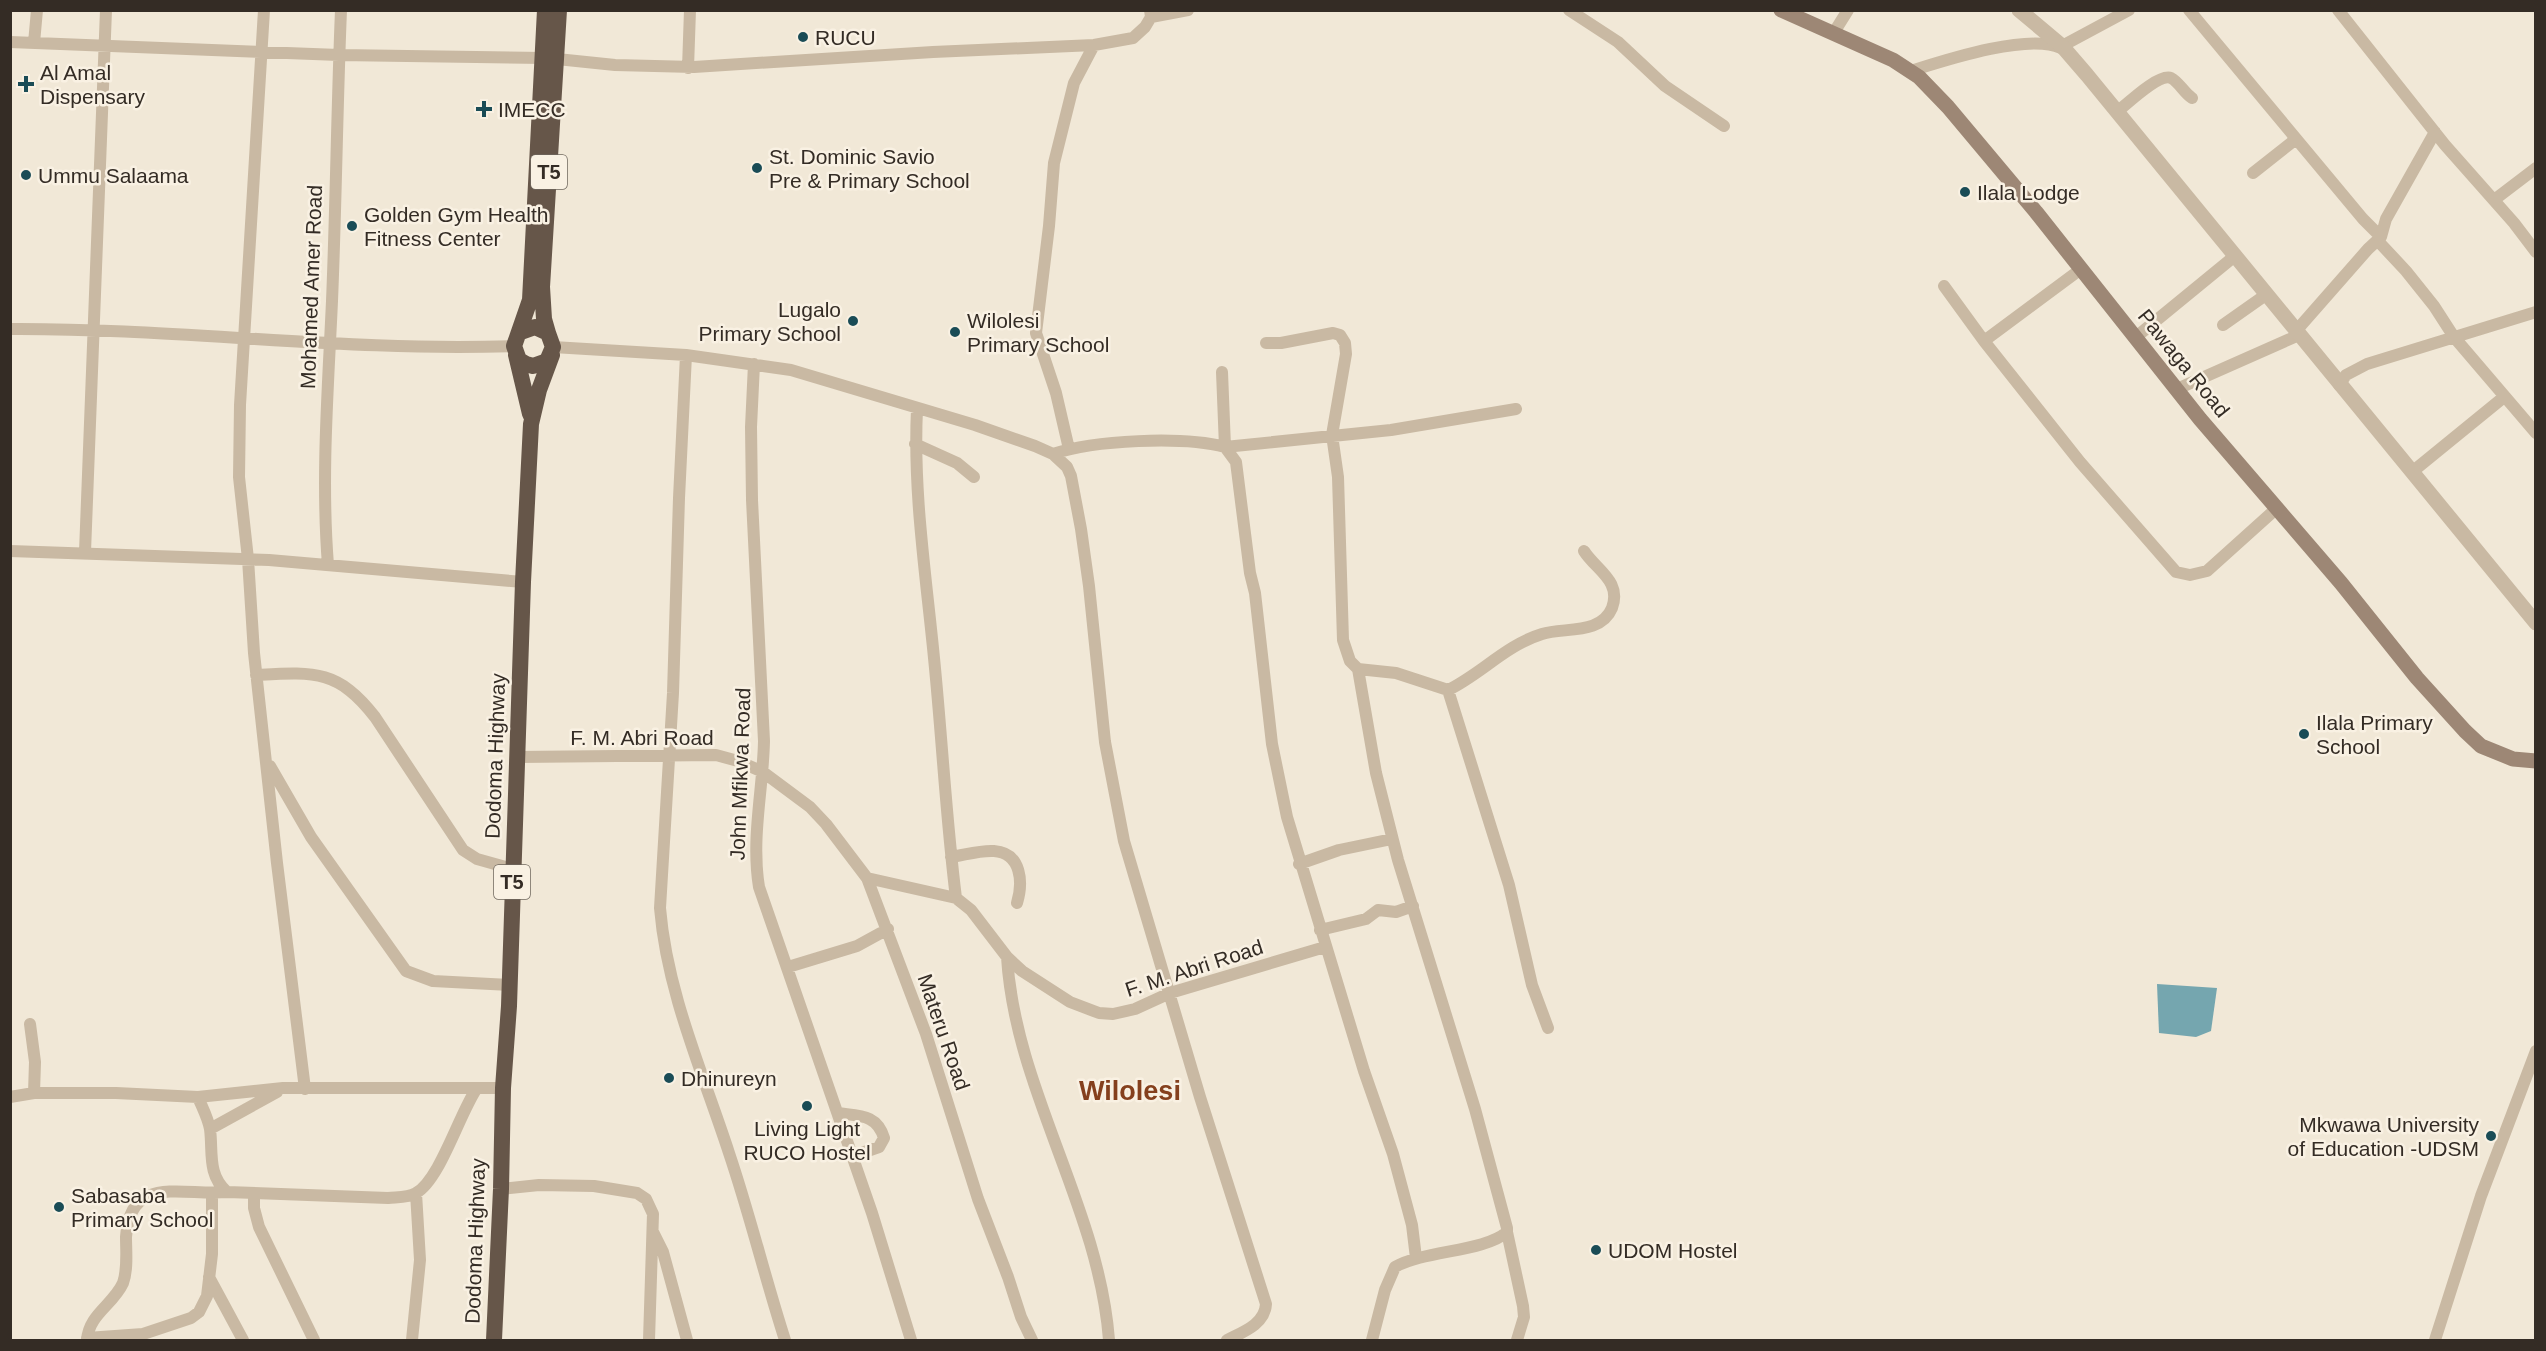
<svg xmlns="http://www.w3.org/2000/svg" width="2546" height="1351" font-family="Arial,sans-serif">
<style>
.water{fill:#75a6af}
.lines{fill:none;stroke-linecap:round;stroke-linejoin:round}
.minor{stroke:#c9b9a3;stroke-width:12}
.tertiary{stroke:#c9b9a3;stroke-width:15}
.secondary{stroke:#9d8775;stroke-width:15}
.trunk{stroke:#665649;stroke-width:16}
.poi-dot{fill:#1a4c56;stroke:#f9f1e3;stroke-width:2}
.labels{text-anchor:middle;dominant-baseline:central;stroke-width:5;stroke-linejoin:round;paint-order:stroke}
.shield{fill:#f9f1e3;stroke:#6f675e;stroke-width:1.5}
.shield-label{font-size:20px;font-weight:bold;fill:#342c25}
.poi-label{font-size:21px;fill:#342c25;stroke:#f9f1e3;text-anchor:start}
.street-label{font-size:21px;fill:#342c25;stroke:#f9f1e3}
.district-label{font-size:27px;font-weight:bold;fill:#85401d;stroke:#f9f1e3}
</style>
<rect width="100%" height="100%" fill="#f1e8d7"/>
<!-- water -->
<path class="water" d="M2157,984L2217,988L2211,1031L2196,1037L2159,1033Z"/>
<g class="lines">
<!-- minor -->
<path class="minor" d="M264,10L240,405L239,477L248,559L254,653L277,863L305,1089
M1569,10L1618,42L1665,86L1724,126
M2189,10L2363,219L2381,237
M2338,10L2445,145L2514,223L2536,252
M1151,17L1188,10
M1833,34L1848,10
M10,42L339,55L544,58
M34,43L37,10
M2062,46L2129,10
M557,59L615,65L694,67L933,52L1094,45L1133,38L1145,27L1151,17L1150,10
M688,68L690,10
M1911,71C1946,60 2028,33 2061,48
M2117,112C2127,104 2159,73 2171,78C2179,82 2184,93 2192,98
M2253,173L2296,139
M2494,200L2536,168
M2378,241L2406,271L2434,306L2454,337L2536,433
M2081,269L1984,341L2080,462L2176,572L2190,575L2207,571L2277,508
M1944,286L1984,341
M2223,325L2267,294
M10,329C178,328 346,352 514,346
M2296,331L2368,249L2381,237L2386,219L2435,132
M2136,337L2236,255
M1266,343H1281L1333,333L1340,335L1345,343L1346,354L1332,435L1338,477L1343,640L1350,661L1358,669L1376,773L1398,860L1475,1109L1507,1228V1232C1484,1252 1425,1250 1395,1267L1385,1290L1372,1340
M553,347L686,355L791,370L975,425L1035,446L1053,454L1067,467L1071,476L1081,529L1089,586L1105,742L1124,841L1200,1097L1266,1304C1265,1324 1243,1332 1227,1340
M686,355L679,498L673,693L660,908C667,993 703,1073 729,1153C750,1215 765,1278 785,1340
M754,364L751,427L752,500L764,741C763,790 751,838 759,887L872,1213L911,1340
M1222,372L1225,447L1391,430L1516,409
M2339,385L2346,375L2367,364L2536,312
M2177,389L2299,335
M917,409C913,493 926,575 934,658C942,738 946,818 956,898
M915,444L957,463L974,477
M1069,449L1056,393L1036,333L1049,226L1054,163L1074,83L1094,45
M1053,454C1094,440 1182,436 1225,447L1236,462L1250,573L1255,593L1272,744L1287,817L1364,1071L1393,1154L1412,1225L1416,1258
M2412,472L2504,397
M10,551L269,560L523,582
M85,552L106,10
M328,565C321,477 328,390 332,301C336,204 337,107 341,10
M1358,669L1396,673L1448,690C1481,674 1506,645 1542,634C1564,627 1601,635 1612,608C1622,581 1596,570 1584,551
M256,675C313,672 338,669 375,717L463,850L477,859L513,869
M1448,690L1509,885L1532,985L1548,1028
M518,757L716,755L738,761L763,772L810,807L826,824L867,878L926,1034L978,1199L1008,1277L1021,1317L1032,1340
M270,766L311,837L406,971L433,981L510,985
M951,857C965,855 980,850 994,851C1022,853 1023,883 1017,903
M1299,864L1339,850L1392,839
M867,878L956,898L971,910L1007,957L1022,971L1070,1002L1099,1013L1113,1014L1135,1009L1170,993L1325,947
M1320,930L1366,919L1378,910L1396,912L1413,906
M1007,957C1015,1090 1099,1207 1109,1340
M788,967L857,946L888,929
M30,1024L35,1062L34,1093
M10,1097L34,1093H116L198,1097L283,1088H503
M198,1097C202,1107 208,1118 210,1129C213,1151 207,1175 227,1192L388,1198C397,1197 408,1198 416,1193C440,1180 460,1112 477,1088
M838,1113C859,1116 877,1114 884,1138L879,1147L853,1156
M210,1129L277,1092
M501,1189L539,1185L594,1186L637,1193L646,1199L653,1214L649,1340
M254,1194V1208L259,1227L314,1340
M653,1232L663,1252L687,1340
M1507,1232L1523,1306L1524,1317L1517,1340
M209,1277L243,1340
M87,1338L143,1334L191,1318L199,1312L207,1296L212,1254V1193
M87,1340C89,1314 113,1305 123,1283C128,1269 126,1251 126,1237C130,1174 182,1196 227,1192
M412,1340L420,1260L416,1193
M2435,1340L2481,1196L2536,1051"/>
<!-- tertiary -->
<path class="tertiary" d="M2019,10L2062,46L2087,75L2536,623"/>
<!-- secondary -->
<path class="secondary" d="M1781,10L1893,60L1919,77L1948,107L2036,212L2200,419L2341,583L2417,678L2465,731L2481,746L2513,759L2536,761"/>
<!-- trunk -->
<path class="trunk" d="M521,332L535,327L548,333L553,347L547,361L533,366L526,364L519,360L514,346L530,300L545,10
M548,333L544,319L542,287L559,10
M516,355L530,414
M494,1340L501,1189L503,1088L509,1006L523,582L531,424L539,390L552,355"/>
</g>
<!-- markers -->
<g class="poi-dot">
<circle cx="803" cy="37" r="6"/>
<path d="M23 75h6v6h6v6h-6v6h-6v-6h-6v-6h6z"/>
<path d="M481 100h6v6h6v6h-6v6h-6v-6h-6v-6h6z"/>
<circle cx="757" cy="168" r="6"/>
<circle cx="26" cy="175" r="6"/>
<circle cx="1965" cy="192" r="6"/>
<circle cx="352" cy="226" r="6"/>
<circle cx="853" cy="321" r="6"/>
<circle cx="955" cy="332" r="6"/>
<circle cx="2304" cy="734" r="6"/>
<circle cx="669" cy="1078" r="6"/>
<circle cx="807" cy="1106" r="6"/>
<circle cx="2491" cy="1136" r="6"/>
<circle cx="59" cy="1207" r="6"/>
<circle cx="1596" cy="1250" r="6"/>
</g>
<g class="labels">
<!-- shield labels -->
<g class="shield">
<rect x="531" y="155" width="36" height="34" rx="4.5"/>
<rect x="494" y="865" width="36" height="34" rx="4.5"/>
</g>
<g class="shield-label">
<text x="549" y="172">T5</text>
<text x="512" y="882">T5</text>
</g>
<!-- poi labels -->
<g class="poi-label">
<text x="815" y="37">RUCU</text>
<text x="40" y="72">Al Amal<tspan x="40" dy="24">Dispensary</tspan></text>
<text x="498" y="109">IMECC</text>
<text x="769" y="156">St. Dominic Savio<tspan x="769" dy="24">Pre &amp; Primary School</tspan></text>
<text x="38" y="175">Ummu Salaama</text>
<text x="1977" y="192">Ilala Lodge</text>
<text x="364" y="214">Golden Gym Health<tspan x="364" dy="24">Fitness Center</tspan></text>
<text x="841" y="309" text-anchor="end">Lugalo<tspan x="841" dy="24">Primary School</tspan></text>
<text x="967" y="320">Wilolesi<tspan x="967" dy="24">Primary School</tspan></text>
<text x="2316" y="722">Ilala Primary<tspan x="2316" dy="24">School</tspan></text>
<text x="681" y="1078">Dhinureyn</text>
<text x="2479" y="1124" text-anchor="end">Mkwawa University<tspan x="2479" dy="24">of Education -UDSM</tspan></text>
<text x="807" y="1128" text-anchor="middle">Living Light<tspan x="807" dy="24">RUCO Hostel</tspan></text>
<text x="71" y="1195">Sabasaba<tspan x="71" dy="24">Primary School</tspan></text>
<text x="1608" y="1250">UDOM Hostel</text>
</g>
<!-- street labels -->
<g class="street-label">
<text transform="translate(311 287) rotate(-88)">Mohamed Amer Road</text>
<text transform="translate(2184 363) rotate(51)">Pawaga Road</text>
<text x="642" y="737">F. M. Abri Road</text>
<text transform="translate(495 756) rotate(-88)">Dodoma Highway</text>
<text transform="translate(740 774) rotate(-88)">John Mfikwa Road</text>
<text transform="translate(1194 968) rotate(-18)">F. M. Abri Road</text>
<text transform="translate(944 1032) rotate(71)">Materu Road</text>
<text transform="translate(475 1241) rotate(-88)">Dodoma Highway</text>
</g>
<!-- district labels -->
<g class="district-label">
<text x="1130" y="1091">Wilolesi</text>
</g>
</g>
<!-- border -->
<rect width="2546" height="1351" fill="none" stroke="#342c25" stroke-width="24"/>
</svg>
